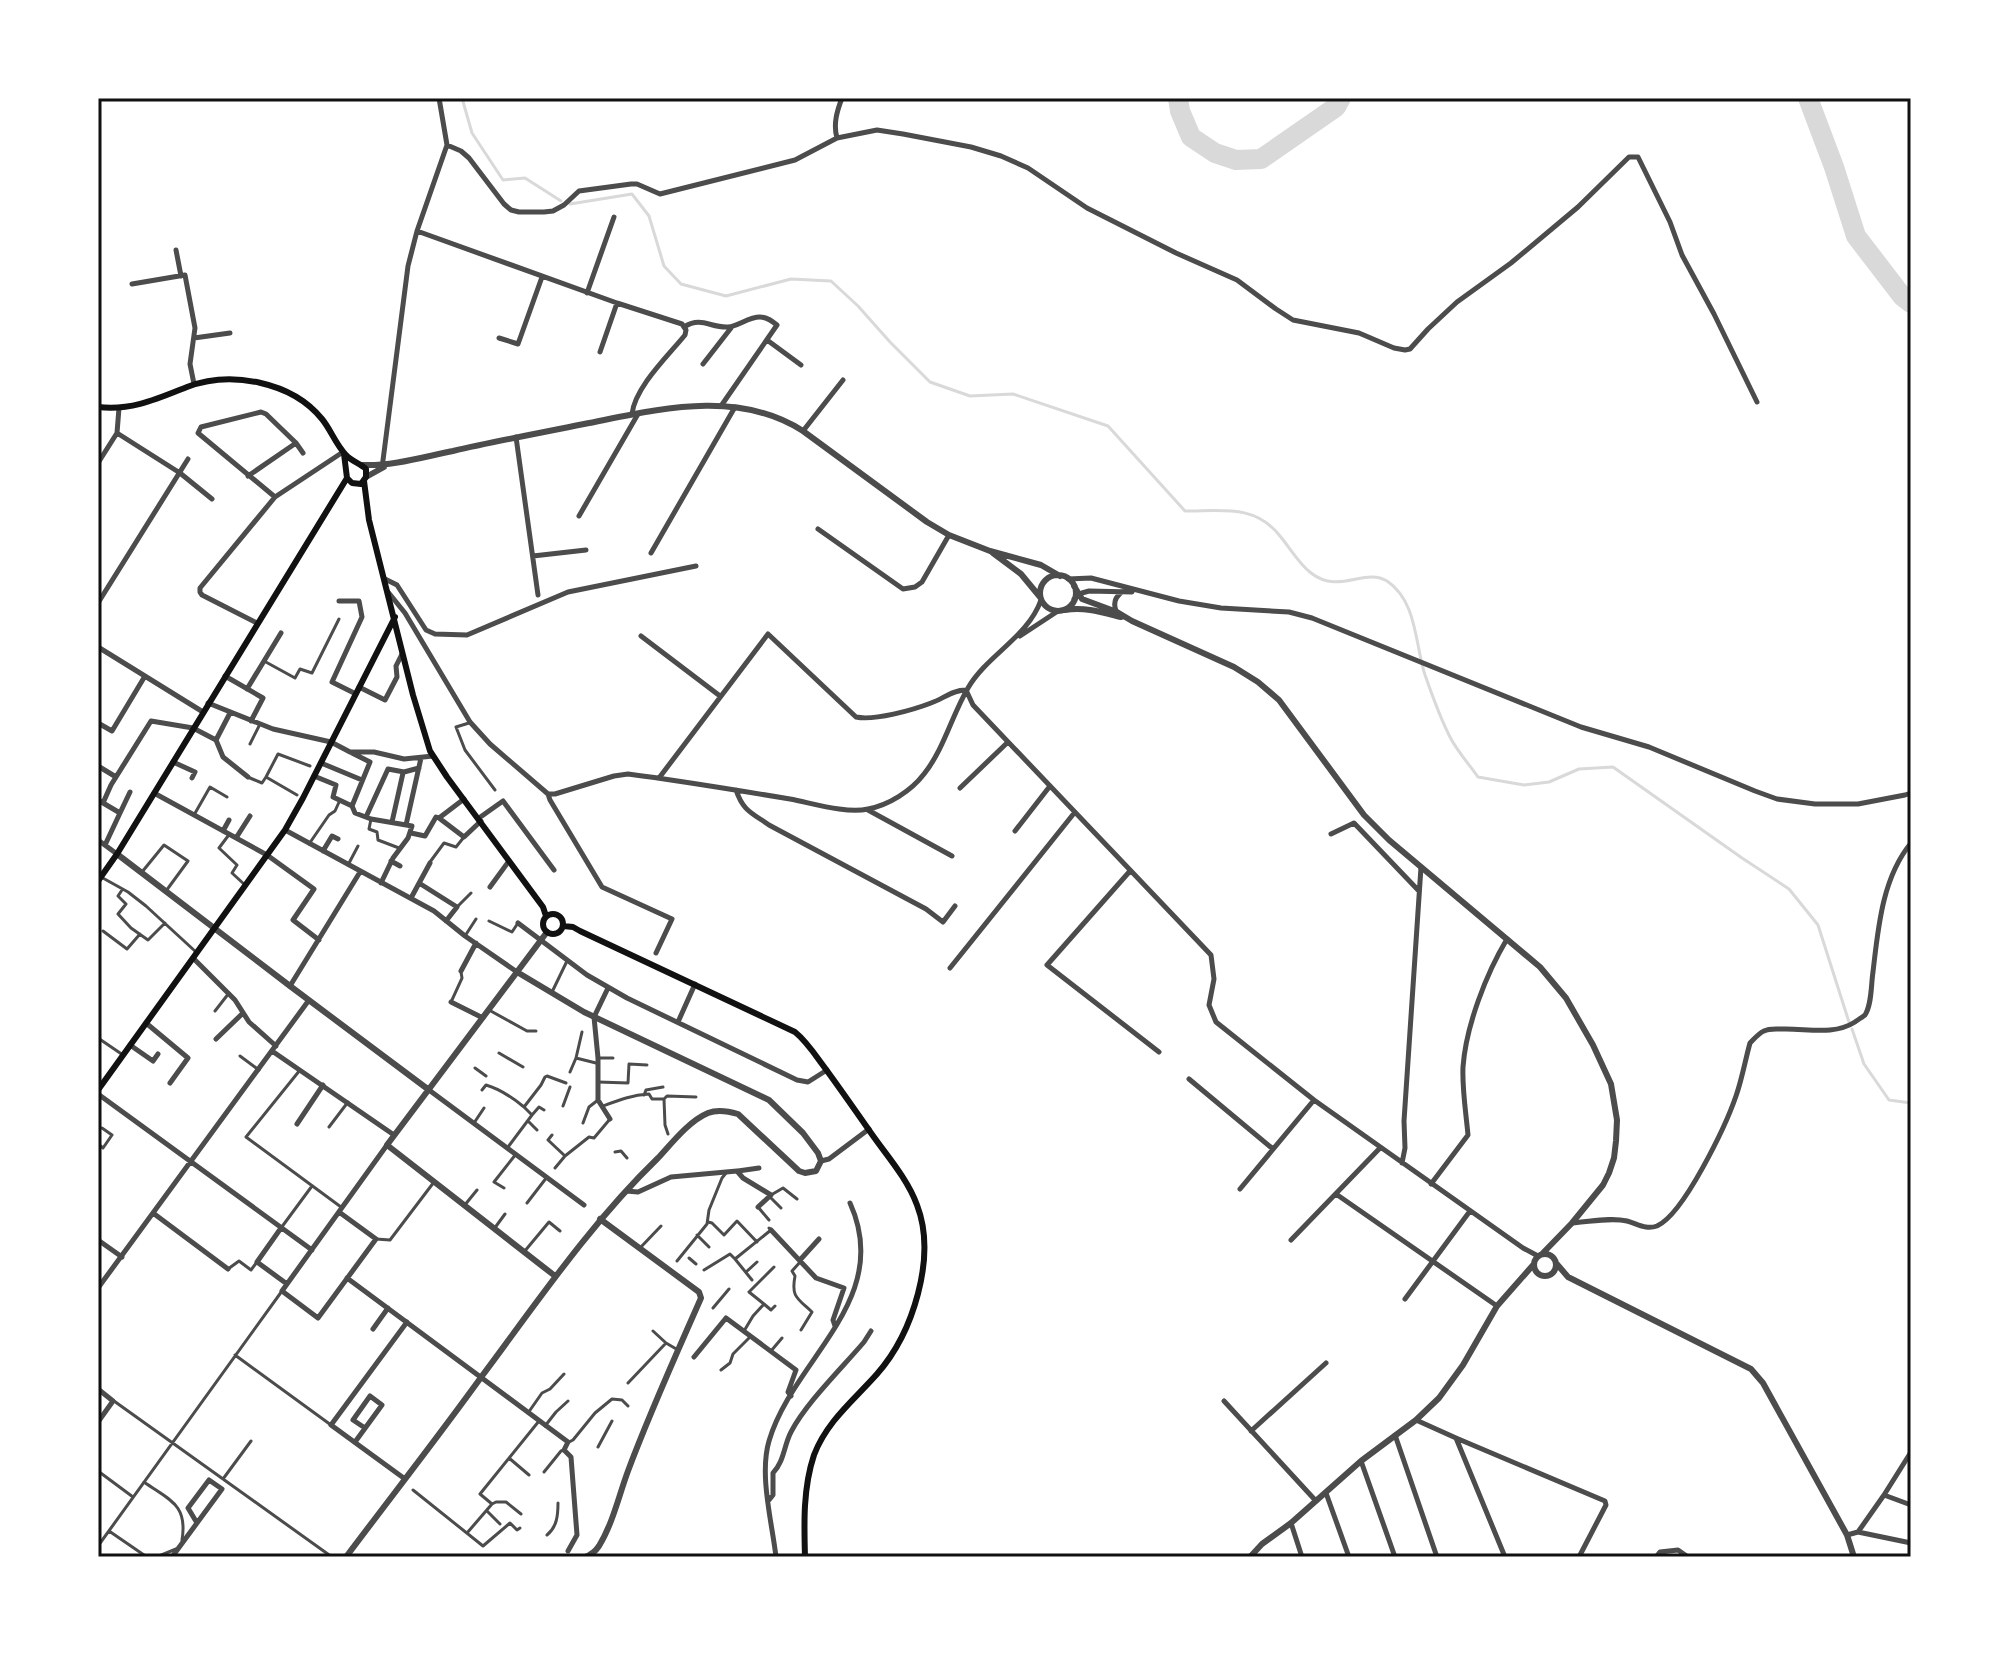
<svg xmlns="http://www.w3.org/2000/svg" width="2009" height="1655" font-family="Inter,sans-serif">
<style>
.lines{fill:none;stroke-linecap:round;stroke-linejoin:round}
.stream{stroke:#d9d9d9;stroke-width:3}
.river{stroke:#d9d9d9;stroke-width:20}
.pedestrian{stroke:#4c4c4c;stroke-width:3}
.minor{stroke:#4c4c4c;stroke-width:5}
.tertiary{stroke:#4c4c4c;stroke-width:6}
.secondary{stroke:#111;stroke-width:6}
.neatline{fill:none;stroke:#111;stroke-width:3}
</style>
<rect width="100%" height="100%" fill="#fff"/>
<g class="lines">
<!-- stream -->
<path class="stream" d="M462,98L472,133L503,180L525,178L561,201
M570,204L632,194L649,216L664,266L681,284L726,296L791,279L831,281L858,306L890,342L930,382L970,396L1013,394L1108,426L1185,511C1222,511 1255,504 1280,536C1290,548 1299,564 1311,573C1339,595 1365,567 1387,581C1417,601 1415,644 1425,675C1432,695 1440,718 1450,737C1457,751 1469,764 1478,777L1524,785L1549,782L1579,769L1613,767L1742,858L1789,889L1818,925L1849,1022
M1852,1029L1864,1064L1889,1100L1911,1103"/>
<!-- river -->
<path class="river" d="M1178,98L1180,111L1191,137L1215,153L1236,160L1261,159L1336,107L1341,98
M1808,98L1834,167L1856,236L1902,296L1911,303"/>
<!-- pedestrian -->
<path class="pedestrian" d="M264,661L295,678L300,669L312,673L339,619
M469,723L456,727L465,750L495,790
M250,744L260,724
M266,777L278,754L310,766
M250,778L262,783L266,777L297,795
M194,815L210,787L227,797
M371,819L369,829L377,832L378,840L399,848
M228,836L219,848L237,865L232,873L245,885
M309,844L329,815L335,811L340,800
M430,862L444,843L456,847L464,837
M348,865L358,846
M142,872L164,845L188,861L166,891
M101,877L128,892L146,906L196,952
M122,890L118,896L126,904L118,914L131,928L148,940L165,923
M457,907L471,893
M489,921L512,932L518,923
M103,931L127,949L140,934
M465,936L476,919
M553,990L567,961
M451,1002L462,978L461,972
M489,1010L527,1031H536
M215,1011L229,993
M98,1038L123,1055
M499,1053L523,1067
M240,1056L259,1070
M576,1058L596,1063
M598,1058H613
M475,1068L486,1076
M300,1070L246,1137L341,1207
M570,1072L576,1058L582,1032
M598,1082L628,1083L629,1064L647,1065
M482,1090L486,1085C500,1089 513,1098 524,1107
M644,1095L646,1090L663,1087
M563,1106L570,1087
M603,1106C619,1100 632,1095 649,1094L652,1099H664
M532,1115L539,1107L544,1110
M528,1121L537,1130
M474,1123L484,1108
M583,1123L589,1107L598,1100
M329,1127L348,1102
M668,1134L665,1125L664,1099L667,1096L696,1097
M552,1135L548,1140L565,1156
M98,1144L103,1148L112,1135L102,1128
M508,1147L532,1115L524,1107L541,1085L545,1077L547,1076L566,1083
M615,1152L621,1151L627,1158
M555,1168L565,1156L589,1137L594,1138L610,1119
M504,1188L494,1182L516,1154
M771,1195L783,1188L797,1199
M769,1196L781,1208
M527,1203L547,1177
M464,1206L477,1190
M758,1207L769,1220
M708,1222L712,1223L724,1235L737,1221L757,1242
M281,1228L312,1186
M494,1229L505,1214
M697,1235L709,1247
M376,1239L390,1240L434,1182
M640,1248L661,1226
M524,1252L549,1222L560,1231
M689,1258L696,1264
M735,1259L752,1280
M677,1261L707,1224L709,1210L722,1178L726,1173
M228,1269L239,1261L251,1270L257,1262
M704,1270L730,1254L735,1259L771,1230L769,1228
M746,1272L757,1262
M764,1304L771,1310L775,1306
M713,1308L729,1289
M801,1330L812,1312C797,1298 791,1297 795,1276L792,1271L801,1261
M653,1331L666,1343
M744,1331L753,1316L764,1304L749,1292L774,1267
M771,1351L782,1338
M235,1355L331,1425
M721,1370L730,1363L733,1354L751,1336
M628,1383L666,1343L678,1350
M114,1401L332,1557
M528,1413L542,1393L550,1389L564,1374
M545,1426L556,1412L568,1401
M569,1442L573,1440L595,1413L612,1399L622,1400L628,1406
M598,1447L612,1421
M509,1458L529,1475
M98,1471L133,1497
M544,1472L561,1451L564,1450
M223,1479L251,1441
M144,1482C169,1500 188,1504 182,1540
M413,1490L483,1546L510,1523L517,1530L520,1528
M492,1504L496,1502H506L521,1514
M487,1511L500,1524
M109,1531L144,1555
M467,1533L492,1504L480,1494L539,1421
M547,1535C557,1527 558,1515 558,1503
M98,1546L282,1291
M145,1556H159L176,1549"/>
<!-- minor -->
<path class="minor" d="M837,138C833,124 837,111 842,98
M447,145L461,151L469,158L504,204L511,210L519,212H544L553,211L564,205L579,191L631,184H637L660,194L795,160L837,138L877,130L903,134L971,147L1001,156L1028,168L1087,208L1176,253L1237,280L1276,309L1293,320L1359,333L1394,348L1405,350L1410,349L1428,329L1457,302L1511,263L1578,207L1629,157H1638L1670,222L1682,255L1714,314L1757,402
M417,231L617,303L682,324L686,330L685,335C668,356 635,387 632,414
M176,250L181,276
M132,284L185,275L195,328L190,364L194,384
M587,293L614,217
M684,327C702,316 710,328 728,327C739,326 748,317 760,317C767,317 772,321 777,325L721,406
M194,338L230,333
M499,338L518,344L542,277
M767,340L801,365
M600,352L617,303
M703,364L731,328
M803,431L843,380
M117,433L180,473L212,499
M516,437L538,595
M296,443L303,453
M98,463L117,433L119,408
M382,468L408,266L417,231L447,145L439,98
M248,476L296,443L266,414L261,412L201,427L198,433L275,497
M579,516L638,414
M818,529L903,589L915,587L922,582L949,535
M651,553L735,407
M533,556L586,550
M385,579L397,585L426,630L435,634L467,635L568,592L696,566
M1068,579L1091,578L1179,601L1221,608L1289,612L1312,618L1581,727L1649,747L1755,791L1777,799L1815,804H1858L1905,795L1911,793
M388,592L405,613L470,722L490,744L548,794H555L614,776L628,774C682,781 736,790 790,799C812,803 846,814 868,809C889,805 911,791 924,774C944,749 952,715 968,688C987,655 1028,637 1041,600
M1074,599L1082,593L1089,591L1132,592
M339,601H359L362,617L332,682L356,694
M98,603L188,459
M1116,611C1113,603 1115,597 1122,592
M257,623L202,595L200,592V588L275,497L343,452
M641,636L720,696
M1020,636L1058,611
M98,647L203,712
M225,676L263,698L251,721
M359,687L385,700L397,677L396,666L402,654
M247,689L281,633
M208,703L273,729L331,742L350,752H374L404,759L433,756
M98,723L112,731L145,676
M216,740L223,757L248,777
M173,762L195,772L192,778
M321,763L362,780
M98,766L116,777
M314,776L336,785L333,797L352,806L355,813L371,819L412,826L408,838L393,858L381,883
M659,778L768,634L856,717C874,721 913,710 931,703C943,699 952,690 966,690L973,705L1211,955L1214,979L1209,1005L1216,1022L1314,1100L1523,1248L1538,1256
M960,788L1008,742
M736,790C743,811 752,813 769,825L926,909L943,922L955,906
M154,793L267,855L314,889L293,920L319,940
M548,794L550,800L602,887L672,919L656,953
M98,800L120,813L105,845
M103,803L111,785L151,721L193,728L216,740L230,713
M352,806L370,762L352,753
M868,810L952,856
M120,813L130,792
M366,817L388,769L404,772L419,768
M439,818L464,837L481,821
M479,818L503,801L554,870
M392,822L403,773
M406,825L421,758
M285,830L434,911L465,936L517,972
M223,831L229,820
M1015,831L1050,786
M411,833L425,836L436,817L439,818L464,799
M1331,834L1354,823L1418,890
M236,838L250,816
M98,840L117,854
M323,851L332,836L338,839
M391,861L400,866
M1130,871L1047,965L1159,1052
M419,883L457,907L446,921
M490,887L509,861
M411,898L430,863
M518,923L587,975L627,998L797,1080L808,1082L827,1070
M193,958L235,1000L249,1022L276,1046
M950,968L1075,812
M461,971L476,943
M290,986L360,872
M608,988L594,1017L598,1058V1100L610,1119
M451,1002L483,1018
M678,1022L695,984
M146,1023L188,1058L170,1083
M216,1039L243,1013
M130,1045L153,1061L158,1054
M272,1051L394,1135
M1189,1079L1273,1149
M429,1090L584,1205
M98,1094L312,1250
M297,1124L323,1085
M821,1161L829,1159L869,1129
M1402,1163L1405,1148L1404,1121L1421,867
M738,1171L759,1168
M1431,1184L1468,1135C1466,1113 1462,1089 1463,1067C1466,1026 1486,974 1507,939
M1240,1189L1314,1100
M626,1191L638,1192L671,1177L737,1171L743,1178L771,1195L758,1207
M1336,1194L1497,1306
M339,1212L376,1239L318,1318L282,1291L387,1145
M153,1213L228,1269
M1572,1223C1590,1222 1610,1217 1627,1221C1638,1224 1646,1230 1657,1226C1684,1214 1726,1125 1736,1096C1742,1079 1745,1061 1750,1043C1754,1039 1759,1033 1764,1031C1769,1028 1777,1029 1782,1029C1806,1028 1833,1036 1855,1022C1856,1021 1864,1016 1865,1015C1872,1004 1871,984 1873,972C1878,929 1882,878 1911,843
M281,1228L257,1262L287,1284
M771,1230L816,1278L844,1288L833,1320L835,1326
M98,1240L122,1257
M1291,1240L1380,1148
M800,1260L819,1239
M347,1278L568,1442L564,1450L571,1457L577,1535L568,1551
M98,1288L309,1000
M1405,1299L1470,1211
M373,1329L388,1308
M694,1357L726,1318L796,1370L788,1392L791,1396
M98,1389L113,1401L98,1422
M1224,1401L1316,1501
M1416,1420L1456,1438L1505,1557
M1251,1431L1326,1363
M1395,1435L1437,1557
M1456,1438L1605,1501L1606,1505L1579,1557
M355,1442L382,1405L370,1396L353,1420L365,1428
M1361,1461L1395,1557
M405,1479L331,1425L407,1322
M1326,1493L1349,1557
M1884,1495L1911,1452
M769,1500L773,1495V1473C784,1462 784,1445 791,1432C806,1403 842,1368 864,1342L871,1331
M1291,1523L1302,1557
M1858,1532L1911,1543
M1847,1535L1858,1532L1884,1495L1911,1505
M172,1557L222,1489L209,1480L188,1508L197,1523
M776,1557C772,1522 759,1475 769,1441C793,1359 894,1300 850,1203
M1656,1557L1660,1552L1678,1550L1688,1557"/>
<!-- tertiary -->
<path class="tertiary" d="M363,465C393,466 423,457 453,451C496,441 540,433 584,424C656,410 736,388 803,431L927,522L949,535L990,551L1041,565L1060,576
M366,477L384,467
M993,553L1021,574L1040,597
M1040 593a18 18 0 1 1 36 0a18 18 0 1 1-36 0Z
M1074,586L1082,599L1117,612L1132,621L1234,667L1258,682L1279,700L1364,815L1389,840L1540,967L1566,998L1593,1045L1611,1084L1617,1120L1616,1141L1614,1158L1609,1173L1603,1185L1572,1223L1542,1254
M1065,610C1085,607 1101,612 1121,617
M117,854L290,986L429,1090
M547,932L387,1145L555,1276
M1534 1265a11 11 0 1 1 22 0a11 11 0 1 1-22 0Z
M1556,1263L1568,1277L1751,1369L1763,1383L1847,1535L1854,1557
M346,1557C391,1497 438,1437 482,1376C538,1301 590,1224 658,1158C672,1143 689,1121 708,1113C718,1109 728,1111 738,1114L799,1171L805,1173L816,1171L821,1161L818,1153L803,1133L769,1100L584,1012L517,972
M585,1557C591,1555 595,1552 599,1546C613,1523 619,1495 628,1471C650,1412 676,1355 701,1298L699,1292L600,1219
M1250,1557L1262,1544L1291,1523L1361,1461L1416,1420L1439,1398L1463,1365L1497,1306L1534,1264"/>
<!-- secondary -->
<path class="secondary" d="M98,407C131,411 157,399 187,387C231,370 292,382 322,419C331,430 336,445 346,455C351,461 360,463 366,469V477L361,484L352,483L347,478L344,454
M364,481L369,520L413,695L430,751L447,777L543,907L546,916
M98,881L117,854L347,478
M543 924a10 10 0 1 1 20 0a10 10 0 1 1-20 0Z
M563,926L573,927L580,931L795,1032C806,1041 814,1053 822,1064C839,1087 855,1110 871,1133C887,1156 907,1178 917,1205C937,1257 913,1333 877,1374C854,1400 827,1421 814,1455C803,1488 804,1523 805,1557
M98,1090L285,830L303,798L395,617"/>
</g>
<!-- border -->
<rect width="2009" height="1655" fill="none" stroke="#ffffff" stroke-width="200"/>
<rect x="100" y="100" width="1809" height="1455" class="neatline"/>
</svg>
